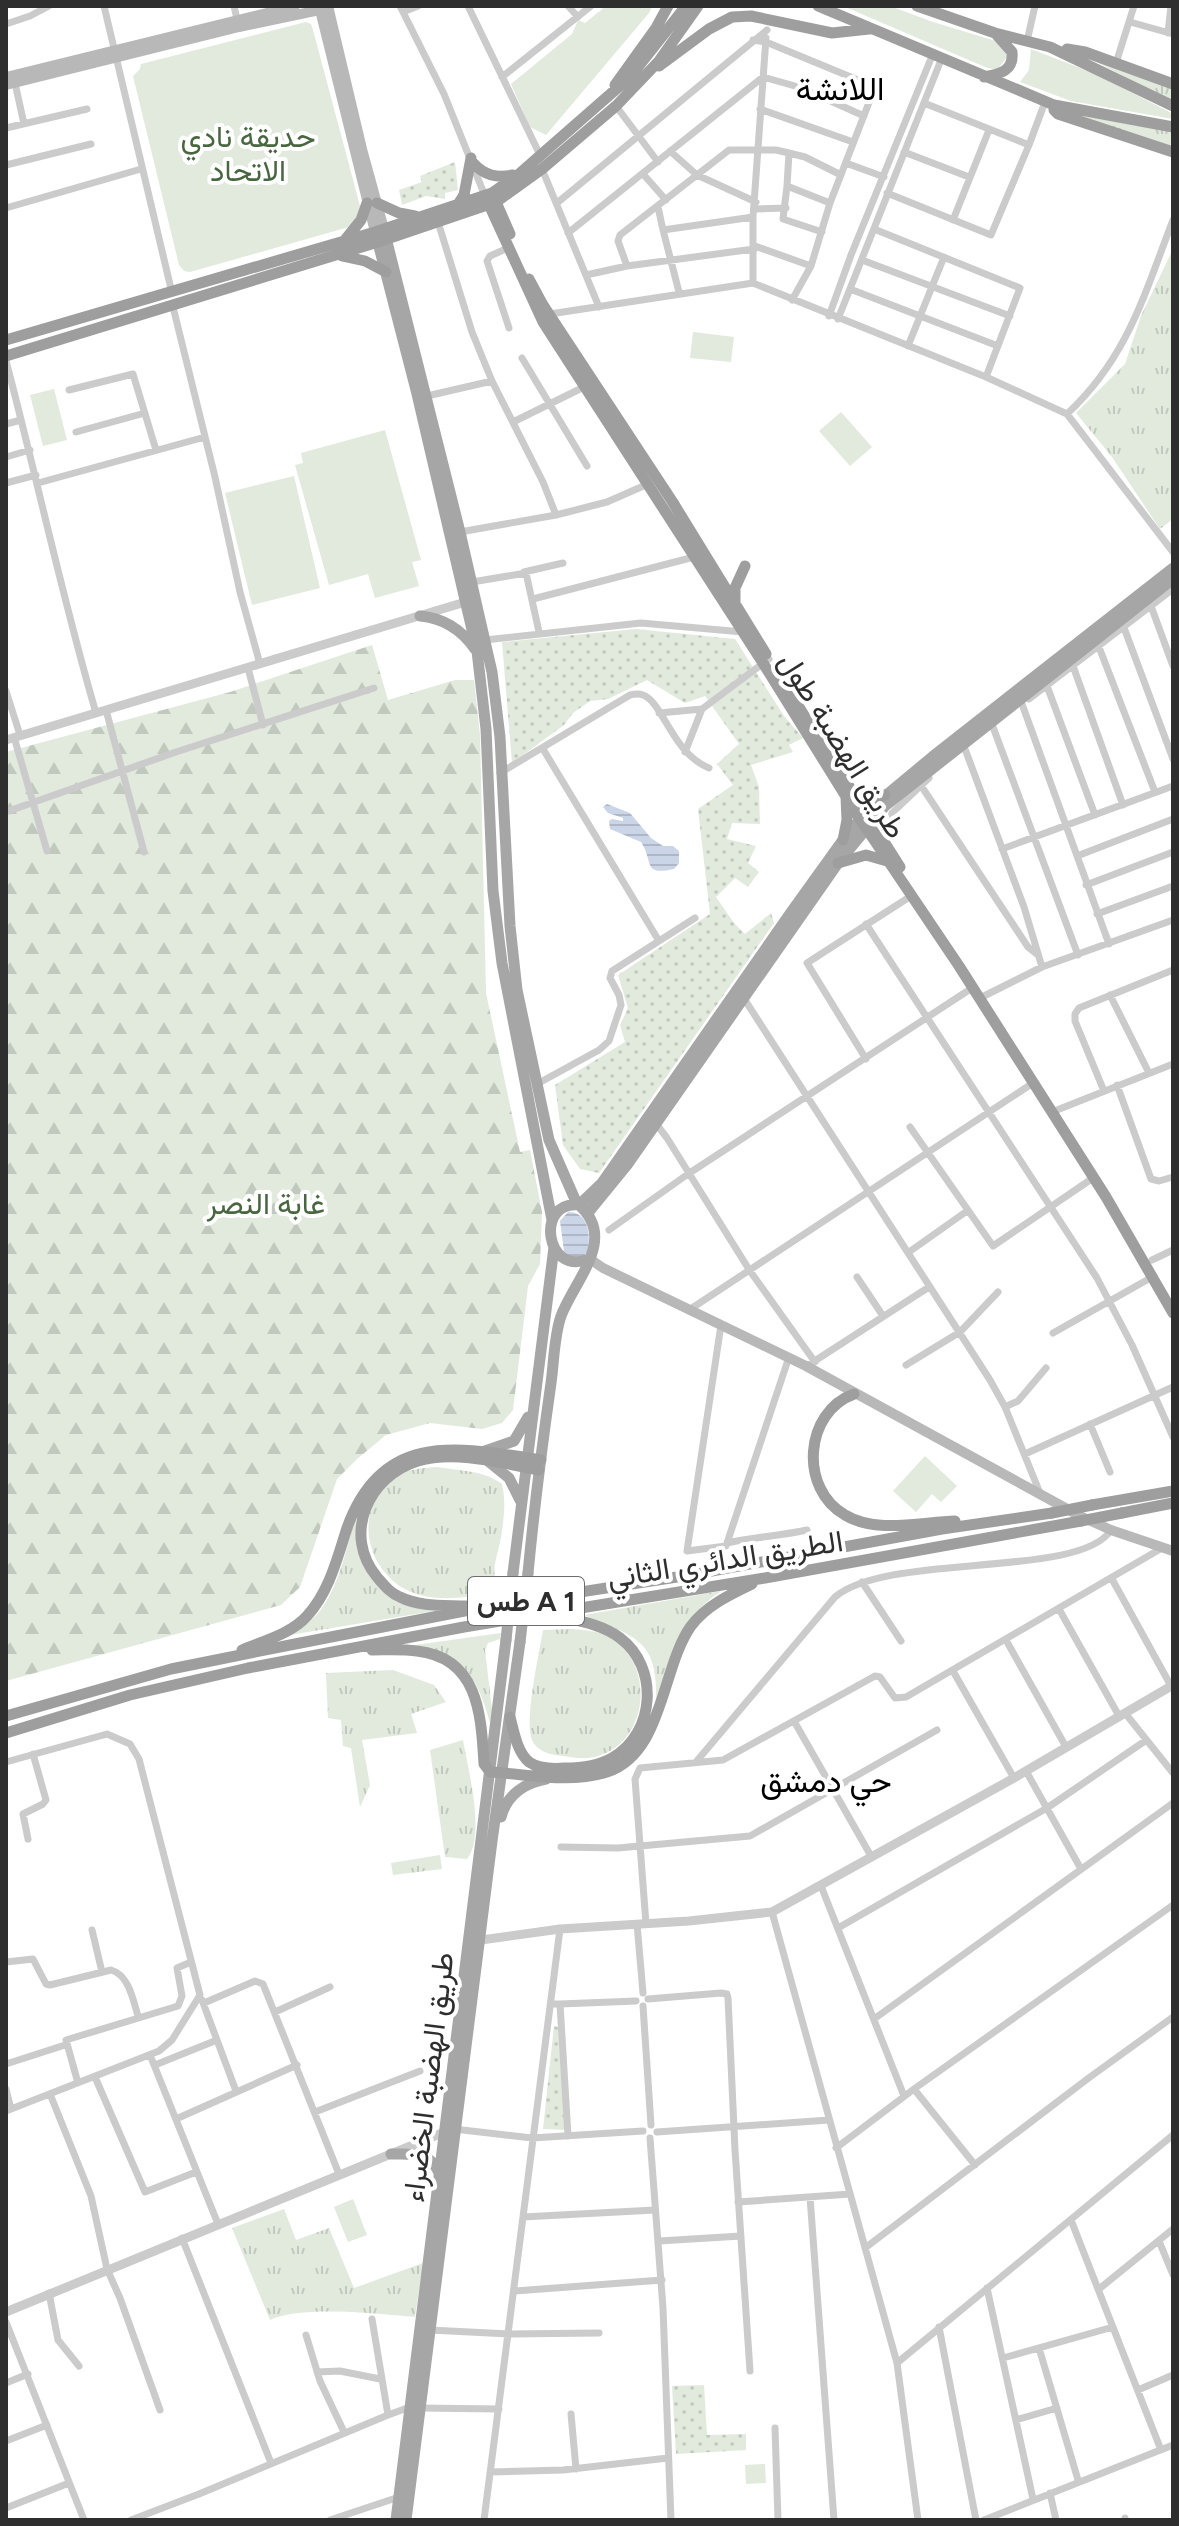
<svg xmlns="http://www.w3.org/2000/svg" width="1179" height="2526" font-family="Figtree,Vazirmatn,sans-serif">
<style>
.grass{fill:url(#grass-tufts)}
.forest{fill:url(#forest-firs)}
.park{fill:#e1eadd}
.garden{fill:url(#garden-dots)}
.water{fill:url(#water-rules)}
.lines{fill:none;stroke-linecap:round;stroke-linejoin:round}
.minor{stroke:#cbcbcb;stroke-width:7}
.tertiary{stroke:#cbcbcb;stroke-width:9}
.secondary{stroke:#b8b8b8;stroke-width:10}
.primary{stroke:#a6a6a6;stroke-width:11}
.trunk{stroke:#9e9e9e;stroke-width:11}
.primary-bridge{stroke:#a6a6a6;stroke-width:11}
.trunk-bridge{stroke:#9e9e9e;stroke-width:11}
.labels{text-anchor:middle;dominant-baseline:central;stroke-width:8;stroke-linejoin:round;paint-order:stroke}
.shield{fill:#fff;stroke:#6d6d6d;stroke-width:2}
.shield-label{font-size:28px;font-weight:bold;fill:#2e2e2e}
.park-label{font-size:30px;fill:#486640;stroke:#fff}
.street-label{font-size:30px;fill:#2e2e2e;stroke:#fff}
.neighbourhood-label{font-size:32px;fill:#000;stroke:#fff}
</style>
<defs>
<pattern id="grass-tufts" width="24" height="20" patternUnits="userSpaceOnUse" patternTransform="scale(2)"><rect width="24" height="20" fill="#e1eadd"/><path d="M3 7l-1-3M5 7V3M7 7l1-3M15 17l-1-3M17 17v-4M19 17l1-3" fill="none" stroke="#c1c9be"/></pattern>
<pattern id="forest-firs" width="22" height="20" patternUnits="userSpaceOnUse" patternTransform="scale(2)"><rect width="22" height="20" fill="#e1eadd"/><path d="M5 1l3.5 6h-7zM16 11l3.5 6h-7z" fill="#c1c9be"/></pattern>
<pattern id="garden-dots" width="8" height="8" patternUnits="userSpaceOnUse" patternTransform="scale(2)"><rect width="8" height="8" fill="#e1eadd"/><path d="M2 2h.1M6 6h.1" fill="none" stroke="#c1c9be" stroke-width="1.8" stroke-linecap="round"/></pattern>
<pattern id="water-rules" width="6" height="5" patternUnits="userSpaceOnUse" patternTransform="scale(2)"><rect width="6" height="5" fill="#cbd5e8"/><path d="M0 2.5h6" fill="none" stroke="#afb7c7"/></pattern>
</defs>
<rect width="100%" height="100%" fill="#fff"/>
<!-- grass -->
<path class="grass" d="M1089,58L1173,89V102Z
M1082,115L1173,132V148L1083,119Z
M1173,249V519L1160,529L1112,457L1076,413L1125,364L1141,316Z
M437,1467C460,1471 483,1470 502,1484C506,1501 504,1519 501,1537C499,1551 491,1568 496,1582L503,1586L502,1594C472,1595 440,1604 411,1592C362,1571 351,1501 401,1474C412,1468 425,1468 437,1467Z
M358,1510L359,1550L408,1603L434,1611L290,1635C300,1628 312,1621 320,1611C341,1583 347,1543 358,1510Z
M721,1591C678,1620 671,1658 656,1705C659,1639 637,1638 584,1615Z
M573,1629C585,1630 598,1631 609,1637C659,1665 648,1751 588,1758C580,1759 571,1757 563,1756C552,1755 537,1752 532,1740C524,1721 539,1654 543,1630Z
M501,1633L500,1639L488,1643L485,1650L492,1710L490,1723C477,1675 464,1657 415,1645Z
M393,1670L434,1685L446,1702L411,1714L417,1733L362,1740L370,1785L360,1807L351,1748L343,1746L341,1720L328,1718L326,1673Z
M463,1740C468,1769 486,1836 467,1859L445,1857L430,1750Z
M440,1855L442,1869L393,1875L391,1863Z
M284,2209L296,2240L329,2228L354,2288L423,2263L415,2317C379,2314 302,2305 270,2320L232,2228Z"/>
<!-- forest -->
<path class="forest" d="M372,645L388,700L455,680H474L480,735L486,993L520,1152L530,1150L542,1212L540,1264L528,1286L513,1410L502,1423L482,1429L430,1423L386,1435L357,1459L337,1479L300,1587L281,1605L6,1681V752L230,692Z"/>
<!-- park -->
<path class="park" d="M606,6H652L649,13L546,135L530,127L511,84L572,34L578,20L585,23Z
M843,6H890L933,22L999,42L1008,56L997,70L985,67Z
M306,22L311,24L313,30L360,206L356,225L190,272L184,271L179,265L133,76L140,69L141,64Z
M1031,49L1098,75L1173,114V119L1071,101L1020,82L1029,70Z
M693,332L734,337L731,362L690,358Z
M54,389L67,440L43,446L30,395Z
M841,412L872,447L850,466L819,431Z
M385,430L421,560L412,562L419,586L375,598L368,574L329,585L295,465L303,463L301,453Z
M294,476L320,588L252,605L225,493Z
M925,1456L957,1486L941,1502L932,1494L916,1512L893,1491Z
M353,2199L367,2235L348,2242L334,2207Z
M765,2464L766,2483L746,2484L745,2465Z"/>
<!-- garden -->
<path class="garden" d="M455,162L458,190L445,193V199L426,196L402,205L399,190L422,182L420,176Z
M636,629L735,639L784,716L803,738L789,745L793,752L751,765L759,787L760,824L732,823L727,839L756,846L748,863L759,872L748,887L735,878L716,897L734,923L745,934L771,913L774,923L599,1173L580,1169L563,1145L555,1085L625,1042L620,1025L628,1008L618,975L710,914L698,809L733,785L717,764L739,744L705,696L685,703L647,680L608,699L590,701L573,713L564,725L512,763L502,642Z
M554,2026L558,2027L565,2130L543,2129Z
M704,2385L707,2435L746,2434V2450L676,2454L672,2386Z"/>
<!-- water -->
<path class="water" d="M607,804L630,813L651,838L663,846H673L679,851V863L674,869C642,876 654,862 641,842L610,829L609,821L612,819L623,821V818L608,813L603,807Z
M568,1212C590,1212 591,1238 587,1253L582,1257L568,1256L564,1251L560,1221Z"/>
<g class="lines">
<!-- minor -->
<path class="minor" d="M104,6L172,293
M234,6L237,19
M400,6L444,94L485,196
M468,6L540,155
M568,6L578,17
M403,12L418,6
M1130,22L1173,34
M6,24L30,16L49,6
M1168,33L1171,6
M753,40L766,42L875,87L830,203L811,266L792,300
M1027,41L1035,6
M1116,63L1134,6
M502,77L591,6
M15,83L24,124
M924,103L1029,145
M616,106L658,162
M760,109L853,142
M6,128L87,109
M670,151L697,175L756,202
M904,152L969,177
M789,153L787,186L830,203
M846,163L884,177
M6,165L91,144
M542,169L599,307
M643,174L666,200
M787,186L783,219L822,232
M887,193L991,235L1029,145L1045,102
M557,203L767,30
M658,207L663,230
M6,208L141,169
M756,209L786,208
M953,220L989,130
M438,222L472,332L492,381
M874,229L1020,288L986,377
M568,233L763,77L802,88L864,116
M755,246L811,266
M508,248L490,256L487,261L509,328
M862,260L1010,316
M627,266L618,241L620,235L729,150H776L789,153L805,157L841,175
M586,275L627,266L754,249
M753,283V217L766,38
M850,289L998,346
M679,292L663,230L753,217
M173,307L215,477L240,592L260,664
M550,314L753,283L986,377L1067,414L1173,552
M829,316L851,255L932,56
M838,319L941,60
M908,346L944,257
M522,358L587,466
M6,361C37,478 62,597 96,713
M69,390L133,374L156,450
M427,396L492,381L543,482L556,515L460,532
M1067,414C1128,357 1144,295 1173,220
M513,422L586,386
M6,424L21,420
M76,432L145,413
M6,457L30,450
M6,483L36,475
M38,483L205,437
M556,515L607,502L648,484
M524,572L563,563
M472,582L526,573L539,632
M533,599L694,557
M1151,606L1173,666
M1123,625L1173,759
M485,640L641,623L743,632
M1097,642L1155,792
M1073,666L1123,805
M248,668L263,725
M1047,686L1095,815
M6,691L20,735
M1029,699L1173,589
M1022,704L1109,944
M106,710L144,852
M659,713L702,709L769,659
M993,727L1078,955
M14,737L47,851
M543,749L659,941
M965,749L1024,907L1042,967
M685,752L702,709
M500,773L630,695C635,694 638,693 643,695C663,702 672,753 709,768
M918,781L1028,947L1038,955
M6,812L176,752L374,688
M886,844L892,813L929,778
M1002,849L1173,786
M1077,856L1173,819
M1086,885L1173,852
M1097,914L1173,886
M866,924L1097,1278L1132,1345L1173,1437
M1110,995L1149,1073
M984,996L1042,967L1173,920
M743,997L990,1380L1005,1407L1040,1493
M866,1059L807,963L911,896
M537,1084L599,1050L609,1041L621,1005L619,995L610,978L612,971L695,918
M1117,1085L1151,1179L1159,1181L1173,1177
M1104,1091L1075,1021V1014L1079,1008L1173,970
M1057,1110L1173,1064
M654,1121L667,1138L750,1271L815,1362
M910,1127L993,1246L1093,1178
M609,1230L688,1174L972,988
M909,1252L967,1211
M1152,1260L1173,1250
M857,1277L883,1316
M689,1310L1033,1083
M721,1325L687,1551L726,1546L789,1357
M1053,1333L1154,1276
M810,1364L929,1287
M906,1365L960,1332L998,1292
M1005,1407L1018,1401L1046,1368
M1090,1424L1110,1472
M1025,1454L1173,1387
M727,1543C754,1537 780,1536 807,1530
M1112,1579L1171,1686
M862,1582L901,1641
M1059,1609L1119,1716
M1006,1640L1066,1747
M953,1671L1014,1778
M1125,1713L1173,1773
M794,1721L871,1856
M6,1762L107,1734L130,1744L139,1759L200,1995L172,2040L159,2051L6,2111
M696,1762L835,1597C888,1552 1080,1579 1111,1530
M1026,1771L1081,1869
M28,1839L23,1814L43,1804L46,1800L33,1754
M561,1847L618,1848L750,1836L937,1730
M821,1886L904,2096
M772,1912L897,2363L918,2520
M637,1924L643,1993
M646,1924L635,1779L640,1768L723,1760L875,1676L880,1677L895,1698L906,1697L1162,1548
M838,1928L1047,1808L1145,1741
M560,1929L523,2217L655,2210
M92,1930L102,1972
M6,1962L33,1959L46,1984L50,1985L111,1970C129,1975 133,2000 138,2016
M648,1999L721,1993L727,1994L728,1998L735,2150L750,2371
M202,2000L236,2091
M204,2003L255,1981L263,1984L339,2174
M551,2004H560L568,2136
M560,2004L636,2001
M643,2006L651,2125
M275,2012L330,1987
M874,2019L1173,1803
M150,2055L218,2224
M6,2064L65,2045
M155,2065L217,2040
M95,2077L145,2192L196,2172
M78,2083L66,2040L178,2006L182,1996L177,1968L191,1962
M6,2089L11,2109
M914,2089L975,2165
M50,2094L91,2196L107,2269L120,2298L160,2410
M315,2112L420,2071
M176,2119L297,2065
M454,2129L532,2138L643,2131
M657,2132L829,2120
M650,2138L663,2308L671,2520
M836,2148L914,2089L1173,1905
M810,2197L834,2520
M738,2202L850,2194
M1071,2220L1161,2450
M182,2238L271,2463
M659,2241L741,2236
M1159,2241L1173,2275
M865,2248L1090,2077L1173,2017
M987,2288L1033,2499
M1099,2289L1173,2229
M515,2291L662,2280
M49,2293L58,2340L79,2366
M6,2322L84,2520
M939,2327L976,2520
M430,2330L509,2334L599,2333
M306,2335L320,2381L344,2432
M1039,2348L1078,2480
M1003,2358L1113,2327
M897,2363L1173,2135
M317,2372L340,2371L380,2379
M6,2383L28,2374
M1138,2390L1173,2375
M420,2408L499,2409
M571,2414L576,2469
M388,2415L410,2407
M1016,2420L1057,2408
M775,2428L778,2520
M6,2441L47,2425
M491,2472L563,2470L668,2458
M1050,2493L1056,2520
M6,2508L69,2483
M1125,2518V2520
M131,2520L199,2494L388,2415L372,2319
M330,2520L399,2497
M484,2520L523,2217
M984,2520L1173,2445"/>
<!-- tertiary -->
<path class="tertiary" d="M6,740L472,600
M481,1940L560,1929L689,1921L772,1912L1014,1778L1173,1685
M6,2312L447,2131"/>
<!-- secondary -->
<path class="secondary" d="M319,6L375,232
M328,6L362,149L384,229
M6,77L295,6
M6,85L239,27L329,8
M590,1259L603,1268L806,1366L1080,1516L1111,1530L1173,1551"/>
<!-- primary -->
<path class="primary" d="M384,230L460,532L492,672L500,737L510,926L517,990L549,1140L577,1204
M376,235L417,394L477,651L486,729L493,891L502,963L552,1220
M420,616C444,618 461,629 475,649
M579,1205L602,1183L792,911L843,840L866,812L937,753L1173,568
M587,1214L627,1165L838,863L885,806L1173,579
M485,1451L514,1441L528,1417
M488,1461L509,1478L520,1500
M513,1573L554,1247
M528,1573C534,1510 542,1446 551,1383C554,1362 554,1336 561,1316C574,1281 618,1239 579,1205C535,1200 545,1277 589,1259
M501,1817C507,1795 524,1783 546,1779
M391,2154C412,2154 431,2151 440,2175
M396,2520L506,1640
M406,2520L492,1841L520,1642"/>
<!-- trunk -->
<path class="trunk" d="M818,6L1054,105L1173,127
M917,6L995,33L1050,47L1173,106
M1067,49L1085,52L1173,84
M659,66L709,29L732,17L751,16L832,33L869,29
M984,77C1000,74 1014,71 1012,52L997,35
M615,85L656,28L668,6
M1054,105V110L1058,114L1173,152
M473,163C485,176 497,178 513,175
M492,193L510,234
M485,196L543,322L763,663L860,819L959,966L1106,1197L1173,1313
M377,203L399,213L415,216
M457,206L464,195L471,158
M345,240L361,220L367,203
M342,256L365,261L386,272
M529,279L543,305L672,501L766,654
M6,340L375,232L492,193L518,175L630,77L686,6
M6,356L378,242L496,202L542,169L616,106L659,61L698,6
M735,604V588L745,566
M783,682L900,867
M857,796L868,798L885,795
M843,840L847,820L846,797
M838,863L866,855L887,861
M854,1394C804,1412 799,1489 845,1515C876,1534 921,1522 955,1521
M1092,1505L1173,1491
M1122,1513L1173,1503
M466,1606C444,1605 420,1607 400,1597C390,1593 384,1585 377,1577C342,1535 368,1476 418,1461C455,1450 502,1463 539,1470
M242,1650C263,1641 291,1634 307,1616C329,1592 337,1559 347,1528C382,1430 458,1447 541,1460
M372,1650C387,1650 402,1649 417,1651C479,1658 481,1715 484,1764L490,1772C528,1774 569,1784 607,1772C664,1753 661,1668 691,1626C706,1606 729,1595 752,1584
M6,1716L171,1669L290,1645L490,1606L690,1575L942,1529L1052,1513
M510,1717C514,1732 517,1752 529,1762C539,1769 553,1769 565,1768C581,1768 598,1766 612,1758C656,1733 659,1667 620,1638C600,1623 573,1620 550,1614
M6,1733L130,1695L248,1668L464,1627L765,1578L1081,1521"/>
<!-- primary-bridge -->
<path class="primary-bridge" d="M506,1640L513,1573
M520,1642L528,1573"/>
<!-- trunk-bridge -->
<path class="trunk-bridge" d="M1052,1513L1092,1505
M1081,1521L1122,1513"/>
</g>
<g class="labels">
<!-- shield labels -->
<rect class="shield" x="468" y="1577" width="116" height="48" rx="6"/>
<g class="shield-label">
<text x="526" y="1601">طس A 1</text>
</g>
<!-- park labels -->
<g class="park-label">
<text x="248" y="136">حديقة نادي<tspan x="248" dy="34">الاتحاد</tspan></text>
<text x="266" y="1203">غابة النصر</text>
</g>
<!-- street labels -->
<g class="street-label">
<text transform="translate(843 745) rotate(58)">طريق الهضبة طول</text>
<text transform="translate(725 1559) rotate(-9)">الطريق الدائري الثاني</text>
<text transform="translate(428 2077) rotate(-83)">طريق الهضبة الخضراء</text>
</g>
<!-- neighbourhood labels -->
<g class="neighbourhood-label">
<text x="840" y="89">اللانشة</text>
<text x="826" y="1781">حي دمشق</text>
</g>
</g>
<!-- border -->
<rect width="1179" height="2526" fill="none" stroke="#2e2e2e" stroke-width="16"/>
</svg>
